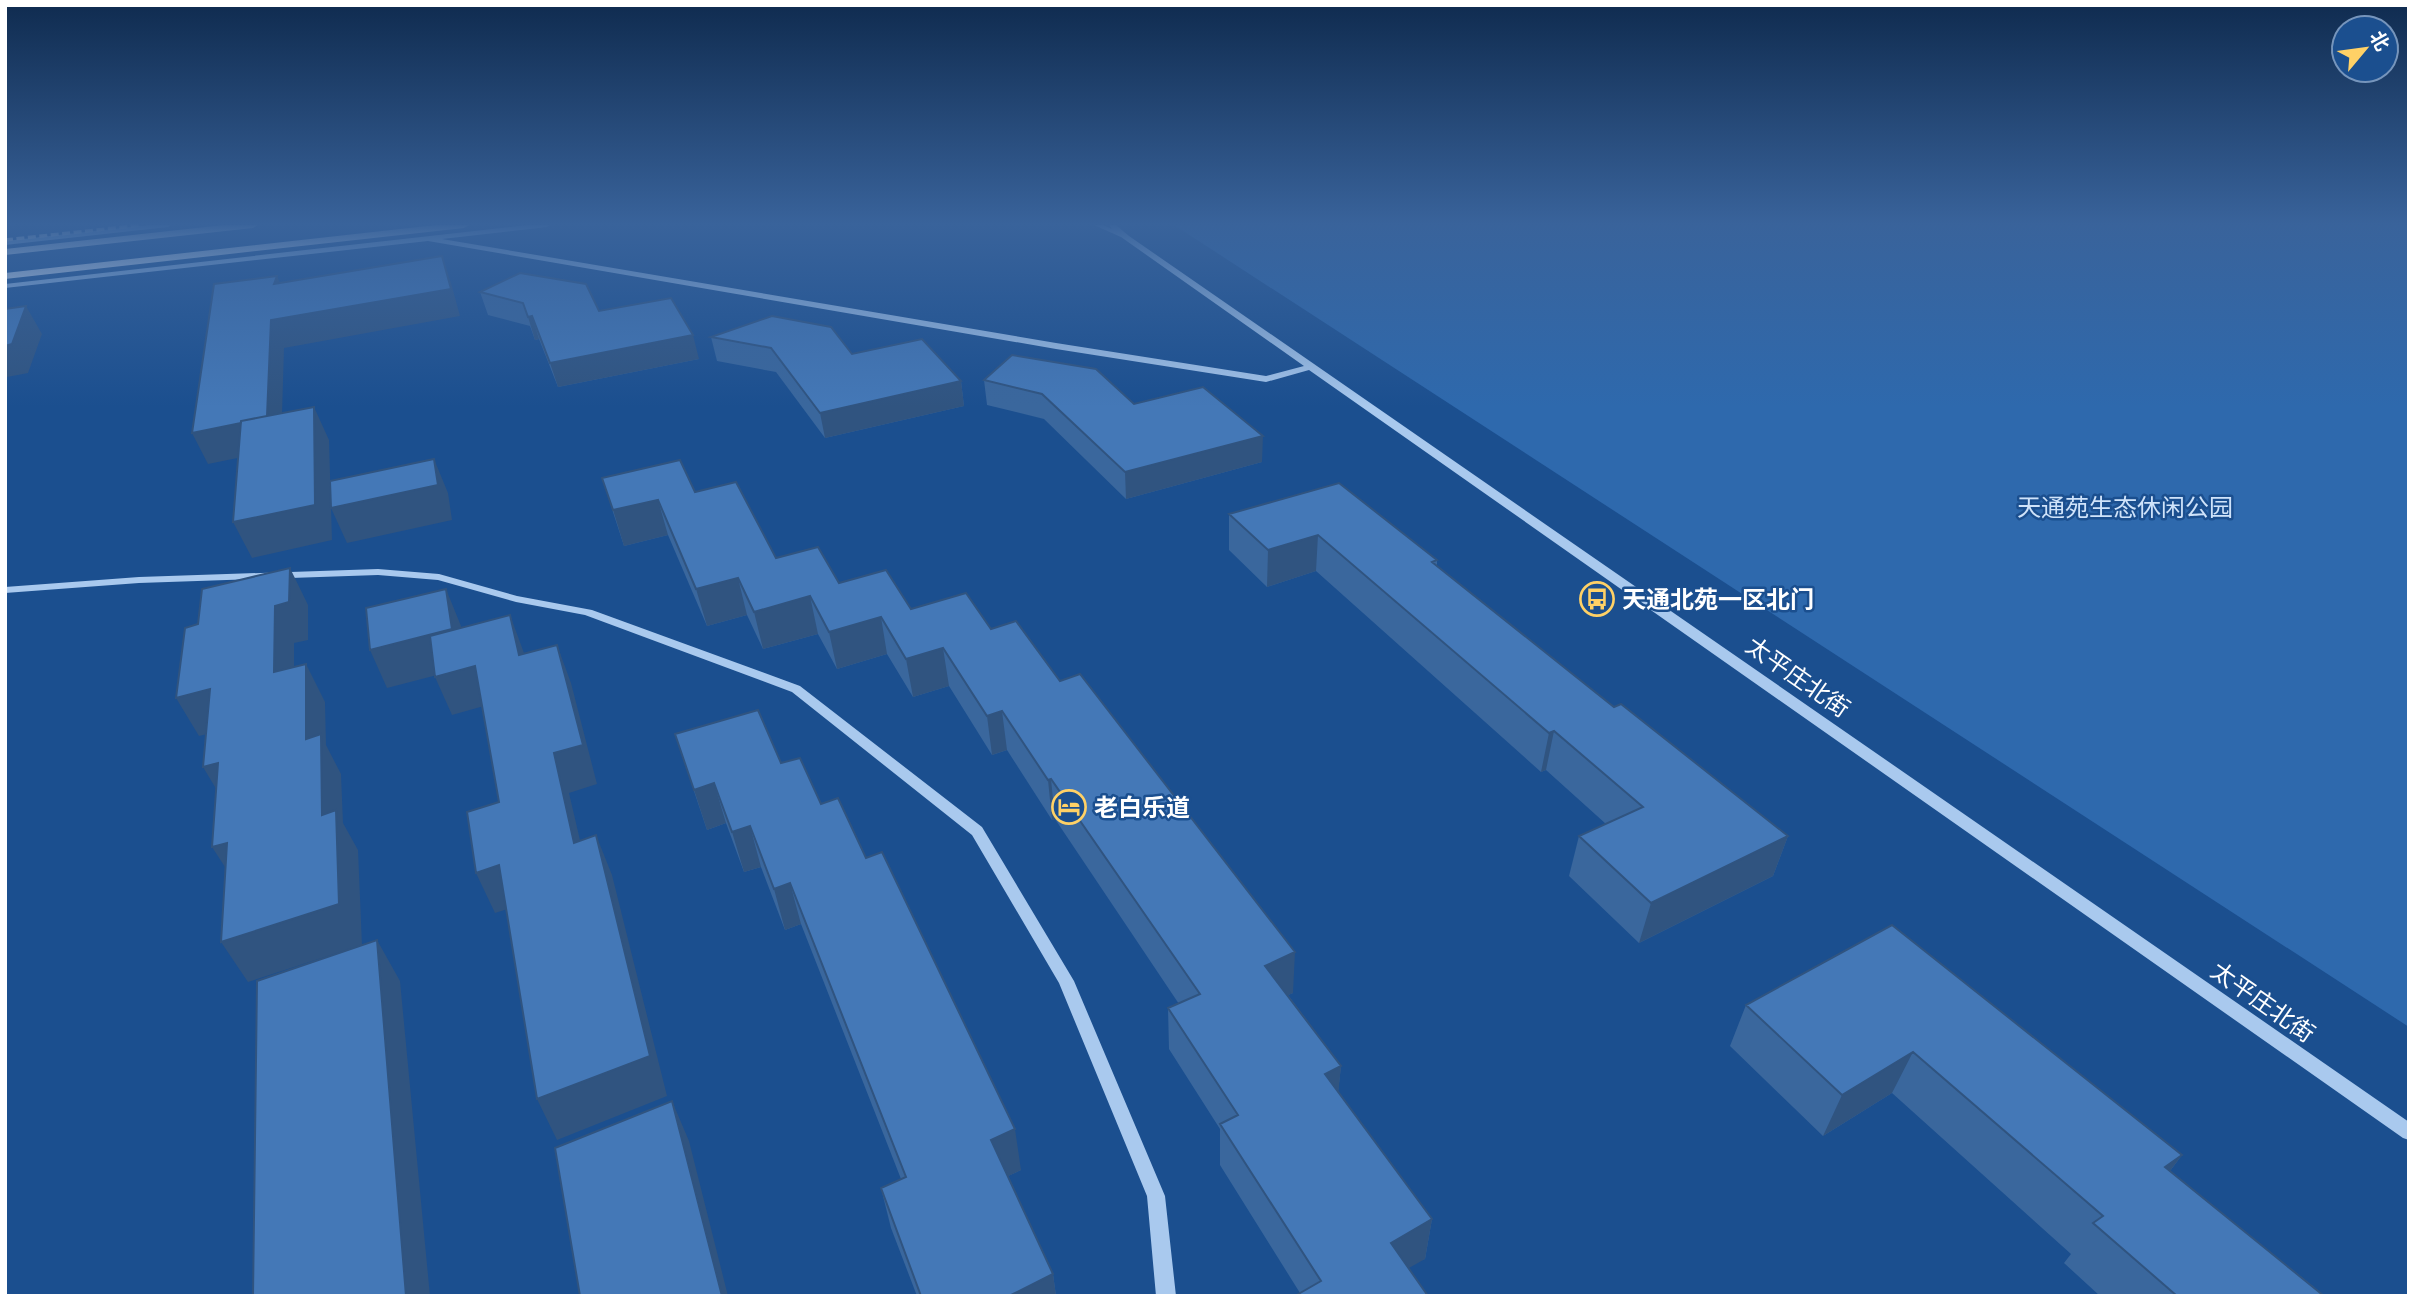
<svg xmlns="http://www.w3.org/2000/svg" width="2414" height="1301" font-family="Figtree,'Noto Sans SC',sans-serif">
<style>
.green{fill:#2e69ad}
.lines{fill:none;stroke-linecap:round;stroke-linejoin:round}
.minor{fill:#a9c9ee;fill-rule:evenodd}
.major{fill:#f0f6ff;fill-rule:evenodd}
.rail{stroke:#fff;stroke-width:3.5;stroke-dasharray:8 3.5;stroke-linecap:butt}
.wall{fill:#3a679d}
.shaded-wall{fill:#305480}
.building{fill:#4478b7;stroke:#305480;stroke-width:2}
.labels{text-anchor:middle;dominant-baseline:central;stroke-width:5;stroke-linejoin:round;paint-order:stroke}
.park-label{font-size:24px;fill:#cfe3fa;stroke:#1b4f8f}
.poi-label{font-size:24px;font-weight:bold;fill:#fff;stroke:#1b4f8f;text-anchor:start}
.street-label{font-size:24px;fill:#fff;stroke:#1b4f8f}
</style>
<rect width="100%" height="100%" fill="#1b4f8f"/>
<!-- green -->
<path class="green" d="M1174,225H2409V1027Z"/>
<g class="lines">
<!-- minor -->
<path class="minor" d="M148,225H171L168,227L5,245V241Z
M527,225H550L547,227L442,239L1056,343L1266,376L1304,366L1121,237L1094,225H1103L1112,229L1109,225H1116L1129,236L2409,1122V1140L2403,1138L1309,370L1266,382L1056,349L428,241L5,288V284Z
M378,569L439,574L517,596L592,610L800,686L982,827L1074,981L1165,1196L1176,1296H1156L1147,1196L1059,983L972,835L792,692L585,615L516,602L438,580L378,575L139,583L5,593V587L139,577Z"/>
<!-- major -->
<path class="major" d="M224,225H258L253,228L5,255V249Z
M436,225H469L464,228L5,279V273Z"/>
<!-- rail -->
<path class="rail" d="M5,240L142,225"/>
</g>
<!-- wall -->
<path class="wall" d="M480,292L599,311L699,359L558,387L539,339L535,340L530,326L488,315Z
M711,337L852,354L961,381L964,406L825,438L776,372L717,361Z
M984,380L1134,404L1262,462L1126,499L1044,419L987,405Z
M602,478L695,492L776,558L839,583L911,609L991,629L1293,993L1288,995L1341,1066L1338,1092L1432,1219L1425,1259L1300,1293L1220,1165V1129L1169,1049L1168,1008L1179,1004L1055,819L1052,820L1007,750L992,755L949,686L913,697L887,654L837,669L818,634L763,649L747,615L707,626L668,535L624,546Z
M1229,514L1437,560V566L1614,707L1788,836L1773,876L1639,943L1569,876L1579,836L1606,824L1546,770L1541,772L1316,571L1267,587L1229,550Z
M675,734L781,763L821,804L866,858L1021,1170L1008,1176L1053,1274L1056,1296H917L891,1228L881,1188L901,1179L801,924L785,930L761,867L744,872L726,823L707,830Z
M1892,925L2182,1155L2170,1171L2325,1296H2100L2064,1263L2071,1254L1892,1093L1823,1136L1730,1046L1746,1005Z"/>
<!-- shaded-wall -->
<path class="shaded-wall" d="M442,256L451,283L460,316L284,348L281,449L208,464L192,433L271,320Z
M277,276L289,303L274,284Z
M26,306L42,334L28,373L7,377L5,382V346Z
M532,316L539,339L535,340L528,317Z
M693,335L699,359L558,387L550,363Z
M961,381L964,406L825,438L820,413Z
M314,407L329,440L332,540L252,558L233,522Z
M1263,436L1262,462L1126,499L1125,472Z
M434,459L448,493L452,520L347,543L331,508Z
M658,500L668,535L624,546L613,510Z
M1318,535L1316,571L1267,587L1268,550Z
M290,568L308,605V640L294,643V711L274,672L275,606Z
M738,578L747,615L707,626L696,589Z
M446,589L461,626L468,667L387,688L370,650Z
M810,596L818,634L763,649L754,612Z
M510,615L524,653L533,693L519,655Z
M881,617L887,654L837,669L829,632Z
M557,645L571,683L597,784L569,793L590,883L574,843L554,753Z
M943,648L949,686L913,697L906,659Z
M306,664L325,702L326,745L341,774L343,823L358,850L362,945L248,982L221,942L322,815L306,739Z
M475,666L491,704L452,715L435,677Z
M210,689L232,728L199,736L176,698Z
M1002,711L1007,750L992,755L987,716Z
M1554,731L1546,770L1541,772L1549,733Z
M218,763L227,807L203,767Z
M1051,779L1055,819L1052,820L1048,780Z
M714,783L726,823L707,830L694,790Z
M750,826L761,867L744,872L732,832Z
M596,835L612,875L667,1096L557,1140L537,1099Z
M1788,836L1773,876L1639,943L1651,903Z
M227,843L238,887L212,847Z
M499,865L517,906L495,913L476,873Z
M790,883L801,924L785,930L774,889Z
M377,940L400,981L430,1296H406Z
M1295,952L1293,993L1264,1006L1265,966Z
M1913,1052L1892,1093L1823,1136L1842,1095Z
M1341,1066L1337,1106L1325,1074Z
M672,1101L689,1141L728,1296H722Z
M1015,1129L1021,1170L998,1181L991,1140Z
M2182,1155L2151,1196L2165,1167Z
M1432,1219L1425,1259L1384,1282L1391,1243Z
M1053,1274L1056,1296H1009Z"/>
<!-- building -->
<path class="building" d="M442,256L451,289L271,320L267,416L241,421V423L192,433L214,284L277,276L274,284Z
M520,273L586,284L599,311L671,298L693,335L550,363L532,316L528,317L523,303L480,292Z
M26,306L12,344L5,346V309Z
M772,316L831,327L852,354L922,339L961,381L820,413L771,348L711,337Z
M1012,355L1096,369L1134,404L1203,387L1263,436L1125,472L1042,394L984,380Z
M314,407L315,505L233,522L241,421Z
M434,459L438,485L331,508L330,481Z
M680,460L695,492L736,482L776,558L818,547L839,583L886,570L911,609L966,593L991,629L1016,621L1060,681L1080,674L1295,952L1265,966L1341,1066L1325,1074L1432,1219L1391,1243L1428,1296H1295L1321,1281L1220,1124L1238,1115L1168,1008L1200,994L1051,779L1048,780L1002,711L987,716L943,648L906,659L881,617L829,632L810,596L754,612L738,578L696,589L658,500L613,510L602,478Z
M1339,483L1437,560L1432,562L1614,707L1621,704L1788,836L1651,903L1579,836L1643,807L1554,731L1549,733L1318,535L1268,550L1229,514Z
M290,568L289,602L275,606L274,672L306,664V739L321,734L322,815L336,810L339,904L221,942L227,843L212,847L218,763L203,767L210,689L176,698L185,628L198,624L202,589Z
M446,589L452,629L370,650L366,608Z
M510,615L519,655L557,645L583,745L554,753L574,843L596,835L650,1056L537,1099L499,865L476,873L467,812L499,802L475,666L435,677L430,636Z
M758,710L781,763L800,758L821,804L838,798L866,858L882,852L1015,1129L991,1140L1053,1274L1009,1296H921L881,1188L906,1177L790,883L774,889L750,826L732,832L714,783L694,790L675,734Z
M1892,925L2182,1155L2165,1167L2324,1296H2177L2093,1223L2103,1216L1913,1052L1842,1095L1746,1005Z
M377,940L406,1296H253L257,981Z
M672,1101L722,1296H580L555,1148Z"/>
<!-- sky -->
<linearGradient id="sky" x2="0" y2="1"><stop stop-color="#0f2b4f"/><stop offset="0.55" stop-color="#39639b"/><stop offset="1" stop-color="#39639b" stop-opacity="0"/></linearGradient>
<rect width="2414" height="407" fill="url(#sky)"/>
<!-- icons -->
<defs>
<g id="bus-ring" transform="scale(1.75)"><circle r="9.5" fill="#1b4f8f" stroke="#ffd166" stroke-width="1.5"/><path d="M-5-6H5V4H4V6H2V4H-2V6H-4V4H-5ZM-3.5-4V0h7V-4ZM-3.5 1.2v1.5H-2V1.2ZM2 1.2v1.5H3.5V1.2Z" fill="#ffd166"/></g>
<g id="hotel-ring" transform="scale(1.75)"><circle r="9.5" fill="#1b4f8f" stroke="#ffd166" stroke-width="1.5"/><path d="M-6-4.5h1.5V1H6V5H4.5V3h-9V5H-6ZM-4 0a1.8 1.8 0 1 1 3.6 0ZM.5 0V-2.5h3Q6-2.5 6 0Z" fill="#ffd166"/></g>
</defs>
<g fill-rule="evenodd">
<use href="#bus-ring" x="1597" y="599"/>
<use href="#hotel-ring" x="1069" y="807"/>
</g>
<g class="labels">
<!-- park labels -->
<g class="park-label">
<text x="2125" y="507">天通苑生态休闲公园</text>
</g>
<!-- poi labels -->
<g class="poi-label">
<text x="1622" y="599">天通北苑一区北门</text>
<text x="1094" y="807">老白乐道</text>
</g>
<!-- street labels -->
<g class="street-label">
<text transform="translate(1798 677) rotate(35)">太平庄北街</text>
<text transform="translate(2263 1002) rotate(35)">太平庄北街</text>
</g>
</g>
<!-- border -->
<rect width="2414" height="1301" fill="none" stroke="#ffffff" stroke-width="14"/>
<!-- north arrow -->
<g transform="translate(2365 49) rotate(61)"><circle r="33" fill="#1b4f8f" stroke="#7695bc" stroke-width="2"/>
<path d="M0-5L12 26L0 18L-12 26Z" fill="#ffd166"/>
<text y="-10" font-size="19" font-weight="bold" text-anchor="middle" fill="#ffffff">北</text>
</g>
</svg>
